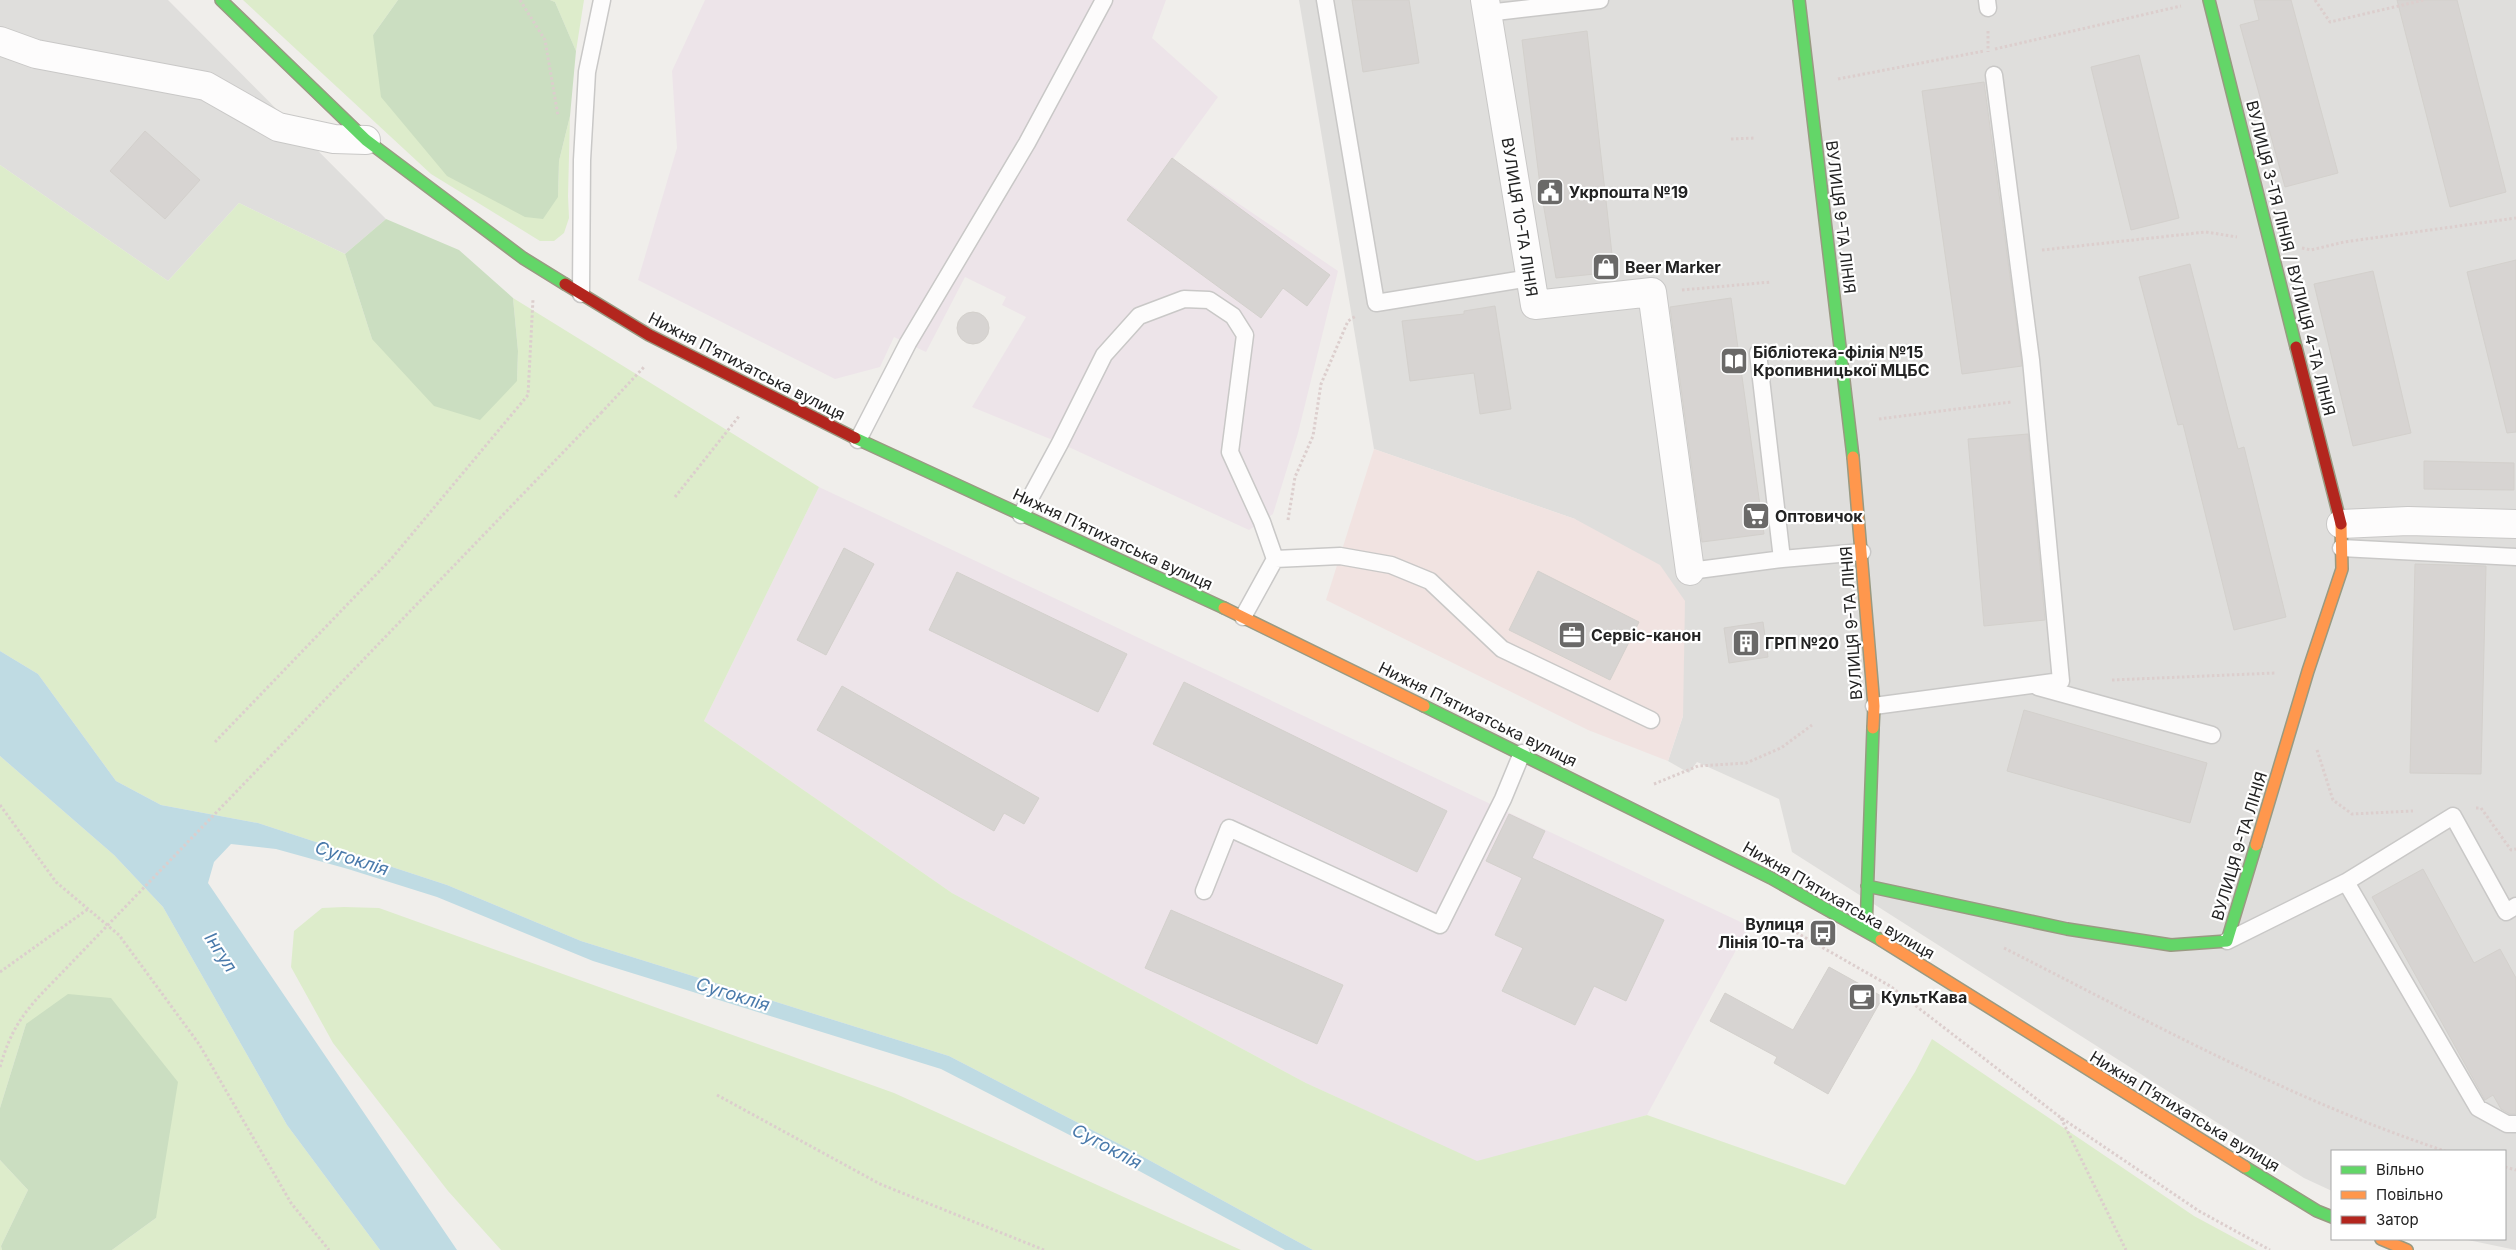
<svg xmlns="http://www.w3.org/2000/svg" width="2516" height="1250" font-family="Inter,sans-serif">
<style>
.residential{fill:#dfdedc}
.commercial{fill:#f1e3e1}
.industrial{fill:#ede4e9}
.grass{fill:#ddeccb}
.forest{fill:#cbdec1}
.water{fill:#bfdbe3}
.building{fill:#d7d4d2;stroke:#d3d0cc}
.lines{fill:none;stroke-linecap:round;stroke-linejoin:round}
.lane-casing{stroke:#c9c8c7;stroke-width:19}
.street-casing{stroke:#c9c8c7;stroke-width:30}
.fast-casing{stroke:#999a82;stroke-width:14}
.slow-casing{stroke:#999a82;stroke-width:14}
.jam-casing{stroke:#999a82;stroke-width:14}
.path{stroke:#dccecd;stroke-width:3;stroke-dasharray:2.5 2.5;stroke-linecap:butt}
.lane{stroke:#fdfcfc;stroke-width:16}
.street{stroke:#fdfcfc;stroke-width:28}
.fast{stroke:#63d668;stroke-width:11}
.slow{stroke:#ff974d;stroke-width:11}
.jam{stroke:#b3261e;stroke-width:11}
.path-bridge{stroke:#dccecd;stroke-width:3;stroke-dasharray:2.5 2.5;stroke-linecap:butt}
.labels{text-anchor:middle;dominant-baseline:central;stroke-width:4.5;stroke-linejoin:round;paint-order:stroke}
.poi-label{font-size:16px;font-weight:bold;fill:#222;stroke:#fff;text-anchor:start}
.street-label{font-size:16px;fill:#222;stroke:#fff}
.water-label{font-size:18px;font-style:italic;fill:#4a7aab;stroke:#fff}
</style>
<rect width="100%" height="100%" fill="#f0eeeb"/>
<!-- residential -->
<path class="residential" d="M0,0H168L386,219L345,254L239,203L168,281L0,165Z
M1299,0H2516V1250L2463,1239H2505V1151H2332V1191L2304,1178L1792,852L1779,799L1697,762L1689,773L1668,761L1683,716L1575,519L1374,449Z"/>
<!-- commercial -->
<path class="commercial" d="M1374,449L1575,519L1660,565L1685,601L1683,716L1668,761L1588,730L1326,600Z"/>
<!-- industrial -->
<path class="industrial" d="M705,0H1166L1152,38L1218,97L1173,159L1338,271L1298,433L1273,514L1249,530L1060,443L972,407L1026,317L1002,305L1006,297L965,277L926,352L894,337L880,367L835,379L638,280L677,148L672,71Z
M819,487L1749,926L1647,1115L1477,1162L1306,1083L952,893L704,721Z"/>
<!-- grass -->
<path class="grass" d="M243,0H398L373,35L558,197L559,161L570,116L568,196L569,218L564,233L554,241H540L431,174Z
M550,0H584L576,51L555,2Z
M0,165L168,281L239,203L345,254L372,339L517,381L518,351L513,298L819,487L704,721L952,893L1306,1083L1477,1161L1647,1115L1845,1185L1915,1072L1932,1039L2194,1216L2257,1250H1313L1127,1148L949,1056L581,941L447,885L258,823L161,805L116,781L38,674L0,651Z
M0,756L114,855L163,907L287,1125L380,1250H112L156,1218L26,1024L0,1108Z
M344,907L379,908L894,1093L1241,1250H501L448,1191L333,1043L291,967L294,931L322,908Z
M0,1160L28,1190L1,1246L2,1250H0Z"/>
<!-- forest -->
<path class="forest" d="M398,0H550L555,2L576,51L570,116L559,161L558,197L543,219L525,217L447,176L381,97L373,35Z
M386,219L459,250L513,298L518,351L517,381L480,420L434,406L372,339L345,254Z
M68,994L111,998L178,1082L156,1218L112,1250H2L1,1246L28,1190L0,1160V1108L26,1024Z"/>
<!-- water -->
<path class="water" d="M0,651L38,674L116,781L161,805L258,823L447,885L581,941L949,1056L1127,1148L1313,1250H1285L1130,1166L941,1069L593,961L437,897L348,869L276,849L231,844L214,862L208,883L457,1250H380L287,1125L163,907L114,855L0,756Z"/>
<!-- building -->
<path class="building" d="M1352,0H1409L1419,63L1363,72Z
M2254,0H2291L2338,173L2285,187L2240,25L2259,20Z
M2397,0H2457L2506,192L2450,207Z
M1587,31L1614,272L1556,278L1540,185L1522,40Z
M2139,55L2179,218L2131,230L2091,67Z
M1984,82L2022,366L1962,374L1922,91Z
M145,131L200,180L165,219L110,171Z
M1172,158L1330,275L1307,306L1283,288L1261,318L1127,220Z
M2516,260V432L2507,433L2467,272Z
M2190,264L2238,449L2244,447L2286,617L2234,630L2183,424L2178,425L2139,277Z
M2373,271L2411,433L2353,446L2314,284Z
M1731,298L1764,534L1702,542L1670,307Z
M1495,306L1511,409L1480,414L1474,373L1410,381L1402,321L1464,314V311Z
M957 328a16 16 0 1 1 32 0a16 16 0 1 1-32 0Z
M2028,434L2045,620L1984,626L1968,439Z
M2424,461L2514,463V490L2424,489Z
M844,548L874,564L826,655L797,640Z
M2415,564L2486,566L2481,774L2410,773Z
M1538,571L1639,622L1610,680L1509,630Z
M957,572L1127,654L1098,712L929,630Z
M1763,622L1768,657L1729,663L1724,628Z
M1184,682L1447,811L1417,872L1153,744Z
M842,686L1039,798L1024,824L1004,813L994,831L817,730Z
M2024,710L2207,763L2190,823L2007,771Z
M1509,814L1545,831L1532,858L1664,920L1626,1001L1594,986L1575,1025L1502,991L1523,948L1495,935L1522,878L1486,861Z
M2423,869L2474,963L2500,949L2516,978V1114H2510L2501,1109L2493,1095L2485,1100L2372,897Z
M1171,910L1343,985L1317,1044L1145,968Z
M1829,967L1883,997L1828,1094L1774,1063L1777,1057L1710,1021L1725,993L1793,1030Z"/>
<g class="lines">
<!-- lane casing -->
<g class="lane-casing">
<path id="lane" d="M1325,0L1376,303L1530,278
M1987,0L1988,8
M1487,13L1600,0
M581,294L582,160L587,72L602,0
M1758,353L1782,559
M858,440L908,343L1027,143L1104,0
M1021,515L1060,443L1104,355L1139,316L1184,299L1209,300L1233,316L1245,335L1230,452L1262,522L1275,559
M2341,548L2516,557
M1690,571L1782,559L1862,552
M1243,617L1275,559L1340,556L1391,565L1430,581L1502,649L1651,720
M2038,687L2212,735
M1874,706L2061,681L2031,360L1994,75
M2346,882L2453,816L2506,912L2516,906
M1204,891L1229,828L1440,925L1503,799L1522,753
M2227,941L2346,882L2478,1108L2507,1124H2516"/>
</g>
<!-- street casing -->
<g class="street-casing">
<path id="street" d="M1485,0L1535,305L1652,292L1690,571
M0,41L36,54L206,86L278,127L334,139L366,140
M2341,524L2408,521L2516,524"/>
</g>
<!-- fast casing -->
<g class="fast-casing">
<path id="fast" d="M221,0L366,140L523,258L565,284
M1799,0L1853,457
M2209,0L2296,347
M855,438L1224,608
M1424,706L1771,878L1881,940
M1867,886L2067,929L2171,945L2227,941L2256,845
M1866,930L1873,728
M2245,1167L2317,1211L2332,1217"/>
</g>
<!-- slow casing -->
<g class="slow-casing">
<path id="slow" d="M1853,457L1874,706L1873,728
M1224,608L1424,706
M2256,845L2308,671L2342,569L2341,524
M1881,940L2245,1167
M2381,1239L2407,1250"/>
</g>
<!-- jam casing -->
<g class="jam-casing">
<path id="jam" d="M565,284L649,335L855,438
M2296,347L2341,524"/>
</g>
<!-- path -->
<path class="path" d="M520,0L545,40L558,116
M2315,0L2330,22L2424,0
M1988,31V52
M1995,49L2181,6
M1838,79L1984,51
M1731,139L1755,138
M2302,248L2311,250L2344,242L2516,218
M2042,250L2206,232L2237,237
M1682,290L1771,282
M601,413L644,367
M1879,419L2011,402
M675,497L740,415
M1288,520L1295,477L1313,436L1321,384L1348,321L1356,316
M2112,680L2275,673
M215,742L392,558L528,395L533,299
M2317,750L2333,800L2352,814L2413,811
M1654,784L1698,766L1746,763L1781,748L1812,725
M0,805L56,882L119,935L199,1044L291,1203L329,1250
M2476,808H2481L2511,850L2516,849
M1792,930L1890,986L2060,1117L2199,1211L2270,1250
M2004,948C2148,1021 2291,1100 2445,1151
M0,972L88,909
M0,1067C11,1029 24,1011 52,983
M717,1095L880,1184L1044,1250
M2061,1118L2126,1250
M2505,1167L2516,1170"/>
<!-- lane -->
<use href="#lane" class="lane"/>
<!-- street -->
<use href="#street" class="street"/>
<!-- fast -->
<use href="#fast" class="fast"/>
<!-- slow -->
<use href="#slow" class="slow"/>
<!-- jam -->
<use href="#jam" class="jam"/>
<!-- path-bridge -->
<path class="path-bridge" d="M52,983L601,413"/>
</g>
<!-- icons -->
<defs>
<g id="civic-square" transform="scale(1.4375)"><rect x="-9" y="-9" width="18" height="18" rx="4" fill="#6a6968" stroke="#fff"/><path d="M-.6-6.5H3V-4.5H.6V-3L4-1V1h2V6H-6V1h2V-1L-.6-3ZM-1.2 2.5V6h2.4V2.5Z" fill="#fff"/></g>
<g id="shop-square" transform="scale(1.4375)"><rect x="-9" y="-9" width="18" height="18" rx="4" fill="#6a6968" stroke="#fff"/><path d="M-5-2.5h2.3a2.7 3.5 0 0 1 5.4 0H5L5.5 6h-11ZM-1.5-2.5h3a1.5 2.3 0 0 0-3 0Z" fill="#fff"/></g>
<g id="library-square" transform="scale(1.4375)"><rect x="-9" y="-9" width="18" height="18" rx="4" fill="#6a6968" stroke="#fff"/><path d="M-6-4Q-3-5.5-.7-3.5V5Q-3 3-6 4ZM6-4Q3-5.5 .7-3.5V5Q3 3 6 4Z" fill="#fff"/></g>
<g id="supermarket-square" transform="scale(1.4375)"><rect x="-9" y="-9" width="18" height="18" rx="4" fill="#6a6968" stroke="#fff"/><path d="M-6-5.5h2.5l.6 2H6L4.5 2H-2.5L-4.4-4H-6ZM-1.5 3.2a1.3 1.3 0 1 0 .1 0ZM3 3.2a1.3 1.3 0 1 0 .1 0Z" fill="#fff"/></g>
<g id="office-square" transform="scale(1.4375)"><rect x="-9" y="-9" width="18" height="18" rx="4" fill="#6a6968" stroke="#fff"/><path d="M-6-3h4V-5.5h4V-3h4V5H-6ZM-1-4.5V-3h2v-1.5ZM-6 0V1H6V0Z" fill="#fff"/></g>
<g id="building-square" transform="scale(1.4375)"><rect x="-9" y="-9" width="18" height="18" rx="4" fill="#6a6968" stroke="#fff"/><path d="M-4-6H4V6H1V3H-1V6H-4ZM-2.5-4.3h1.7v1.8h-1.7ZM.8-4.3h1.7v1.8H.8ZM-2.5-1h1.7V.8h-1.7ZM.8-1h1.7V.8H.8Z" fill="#fff"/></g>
<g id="bus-square" transform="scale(1.4375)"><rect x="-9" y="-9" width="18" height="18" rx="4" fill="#6a6968" stroke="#fff"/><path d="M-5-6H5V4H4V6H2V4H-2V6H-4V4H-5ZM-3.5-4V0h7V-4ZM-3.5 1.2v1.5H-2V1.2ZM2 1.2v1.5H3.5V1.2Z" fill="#fff"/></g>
<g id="cafe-square" transform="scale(1.4375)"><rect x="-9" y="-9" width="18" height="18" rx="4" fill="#6a6968" stroke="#fff"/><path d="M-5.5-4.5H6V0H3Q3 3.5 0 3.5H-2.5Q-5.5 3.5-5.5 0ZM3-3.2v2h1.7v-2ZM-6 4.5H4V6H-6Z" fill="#fff"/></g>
</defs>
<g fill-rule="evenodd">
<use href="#civic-square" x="1550" y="192"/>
<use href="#shop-square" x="1606" y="267"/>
<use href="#library-square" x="1734" y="361"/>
<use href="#supermarket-square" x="1756" y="516"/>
<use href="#office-square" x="1572" y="635"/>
<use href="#building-square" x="1746" y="643"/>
<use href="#bus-square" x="1823" y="933"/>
<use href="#cafe-square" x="1862" y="997"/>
</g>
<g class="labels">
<!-- poi labels -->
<g class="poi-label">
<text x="1569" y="192">Укрпошта №19</text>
<text x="1625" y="267">Beer Marker</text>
<text x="1753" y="352">Бібліотека-філія №15<tspan x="1753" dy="18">Кропивницької МЦБС</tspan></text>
<text x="1775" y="516">Оптовичок</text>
<text x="1591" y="635">Сервіс-канон</text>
<text x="1765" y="643">ГРП №20</text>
<text x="1804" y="924" text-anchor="end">Вулиця<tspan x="1804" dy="18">Лінія 10-та</tspan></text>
<text x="1881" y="997">КультКава</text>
</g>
<!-- street labels -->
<g class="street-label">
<text transform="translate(1520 217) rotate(81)">ВУЛИЦЯ 10-ТА ЛІНІЯ</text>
<text transform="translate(1841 217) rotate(83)">ВУЛИЦЯ 9-ТА ЛІНІЯ</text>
<text transform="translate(2291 258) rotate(76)">ВУЛИЦЯ 3-ТЯ ЛІНІЯ / ВУЛИЦЯ 4-ТА ЛІНІЯ</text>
<text transform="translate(747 366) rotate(27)">Нижня Пʼятихатська вулиця</text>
<text transform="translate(1113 539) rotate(25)">Нижня Пʼятихатська вулиця</text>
<text transform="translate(1851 623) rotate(-94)">ВУЛИЦЯ 9-ТА ЛІНІЯ</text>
<text transform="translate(1478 714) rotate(26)">Нижня Пʼятихатська вулиця</text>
<text transform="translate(2239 846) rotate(-73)">ВУЛИЦЯ 9-ТА ЛІНІЯ</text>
<text transform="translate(1839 900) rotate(30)">Нижня Пʼятихатська вулиця</text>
<text transform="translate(2185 1111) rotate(31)">Нижня Пʼятихатська вулиця</text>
</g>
<!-- water labels -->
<g class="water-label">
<text transform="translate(352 858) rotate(18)">Сугоклія</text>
<text transform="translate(221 952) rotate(57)">Інгул</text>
<text transform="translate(733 994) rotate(17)">Сугоклія</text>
<text transform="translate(1107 1146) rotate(28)">Сугоклія</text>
</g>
</g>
<!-- legend -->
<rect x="2331" y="1150" width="175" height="90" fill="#ffffff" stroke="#a7a7a7"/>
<rect x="2341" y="1166" width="25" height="8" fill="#63d668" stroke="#a7a7a7"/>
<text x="2376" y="1175" font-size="15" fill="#222222">Вільно</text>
<rect x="2341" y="1191" width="25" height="8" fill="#ff974d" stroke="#a7a7a7"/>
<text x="2376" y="1200" font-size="15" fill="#222222">Повільно</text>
<rect x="2341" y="1216" width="25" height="8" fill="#b3261e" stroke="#a7a7a7"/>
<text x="2376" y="1225" font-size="15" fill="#222222">Затор</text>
</svg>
